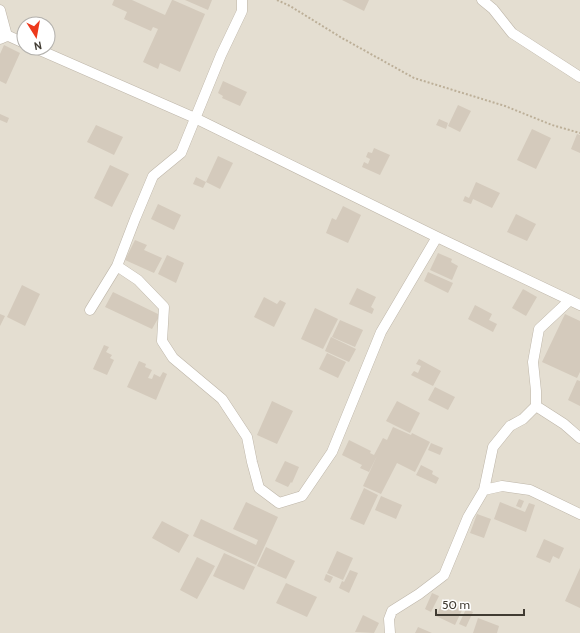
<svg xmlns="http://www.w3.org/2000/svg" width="580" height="633" font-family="Cabin,sans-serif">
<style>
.residential{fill:#e4ded1;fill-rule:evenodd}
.building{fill:#d4cabc}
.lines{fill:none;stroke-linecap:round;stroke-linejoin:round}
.minor-casing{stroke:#beb6a9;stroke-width:11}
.path{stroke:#bcaf98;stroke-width:2;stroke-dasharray:2 2;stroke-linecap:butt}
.minor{stroke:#fff;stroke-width:10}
</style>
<rect width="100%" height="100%" fill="#f0ece3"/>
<!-- residential -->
<path class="residential" d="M0,0H580V633H0ZM24,24H48V48H24Z"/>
<!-- building -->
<path class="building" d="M114,0H132L165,15L172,0H173L205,14L180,72L160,63L158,69L143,62L158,29L153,27L151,31L124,19L127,12L112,5Z
M185,0H212L208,10Z
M342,0H369L364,11Z
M4,45L20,53L6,84L0,81V54Z
M223,81L247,92L240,106L222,98L223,96L218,93Z
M458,105L471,111L460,132L448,126Z
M0,114L9,118L7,123L0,120Z
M439,119L448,123L446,129L436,125Z
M96,125L123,137L114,155L87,142Z
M532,129L551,138L536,169L517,160Z
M577,134L580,135V153L571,149Z
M374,148L390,155L380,175L362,167L364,162L368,164L370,159L366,157L368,152L372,153Z
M218,156L233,163L220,189L206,182Z
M110,165L129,174L112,207L94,198Z
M196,177L206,182L203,188L193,184Z
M476,182L500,193L492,208L473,199L471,204L463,201L465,196L469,198Z
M158,204L181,215L174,230L151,219Z
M343,206L361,215L348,243L326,233L332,218L336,220Z
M516,214L536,224L527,241L507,232Z
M135,240L147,245L144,250L162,258L154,273L125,260Z
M438,253L452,259L451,262L458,266L452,280L430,270Z
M167,255L184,263L176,283L158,274Z
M428,272L453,283L448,293L424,281Z
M22,285L40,294L25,326L7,317Z
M357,288L376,297L371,307L374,309L372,314L349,304Z
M523,289L537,297L526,316L512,308Z
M113,292L160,315L152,329L105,307Z
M264,297L277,304L280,300L286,303L274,327L254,317Z
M475,305L492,314L489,320L497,324L493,332L468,319Z
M315,308L338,319L323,349L301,339Z
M0,314L5,316L0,326Z
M565,314L580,321V372L577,378L542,362Z
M340,320L363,330L355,347L332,337Z
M331,337L356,349L349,362L325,351Z
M104,345L109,347L106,352L112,355L110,358L114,360L107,375L93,369Z
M327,353L346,362L338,378L319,369Z
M419,359L441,371L433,386L411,375L414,371L418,373L421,366L416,364Z
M139,361L146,364L145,367L152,370L148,378L152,379L154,374L160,377L163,372L167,374L156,400L127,387Z
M577,380L580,381V406L568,400Z
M435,387L455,397L448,410L428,400Z
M272,401L293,411L277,444L257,435Z
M397,401L420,413L410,433L386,421Z
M393,427L411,435L412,433L430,442L415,472L397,463L381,494L363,486L377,456L369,472L360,468L362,465L342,455L349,440L371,451L370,453L374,455L383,438L387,440Z
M431,443L443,448L440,455L428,450Z
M285,461L299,467L292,483L291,482L288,487L275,481Z
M421,465L433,471L432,474L439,478L436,484L416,475Z
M364,488L378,495L364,525L350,519Z
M381,496L402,505L396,519L375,510Z
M519,499L524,501L521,508L516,506Z
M246,502L278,517L256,565L193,536L201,519L256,545L258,540L233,529Z
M500,502L525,512L529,503L535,505L526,532L494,519Z
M477,514L491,519L484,538L470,533Z
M162,521L189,535L179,553L152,538Z
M544,539L564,548L559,559L553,556L550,563L536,557Z
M266,547L295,561L286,579L257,566Z
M337,551L353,558L343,580L327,573Z
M224,553L255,567L244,590L213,576Z
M197,557L215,566L197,599L180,590Z
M580,568V608L565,601Z
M350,570L358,573L349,593L339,588L342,581L344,582Z
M326,574L333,577L330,583L324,580Z
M286,583L317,597L307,617L276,603Z
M432,593L439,596L431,612L425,609Z
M444,599L463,608L455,625L436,616Z
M466,609L473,612L466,627L459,624Z
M363,615L379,623L374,633L355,632Z
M478,618L499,626L497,633H473Z
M418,627L432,633H415Z"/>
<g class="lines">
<!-- minor casing -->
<g class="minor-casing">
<path id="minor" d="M482,0L493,9L512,33L580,77
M0,10L7,36L0,39
M2,33L24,43
M35,48L195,118L437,237L580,305
M117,266L138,280L164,307L162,341L173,358L222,399L247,437L252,462L259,488L279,503L302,496L332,452L381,332L437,237
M90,310L117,266L135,219L153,176L181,153L221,55L242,11V0
M536,406L564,424L580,438
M484,490L493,447L510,426L523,419L536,406V391L533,362L539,329L570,300
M390,633L389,619L392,611L419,594L444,575L468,517L484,490L502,486L530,490L580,514"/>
</g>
<!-- path -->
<path class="path" d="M277,0L290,6L342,38L414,78L505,106L552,125L580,133"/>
<!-- minor -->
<use href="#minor" class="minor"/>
</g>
<!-- north arrow -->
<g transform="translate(36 36) rotate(169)"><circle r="19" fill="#ffffff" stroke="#b3b1ad"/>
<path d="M0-3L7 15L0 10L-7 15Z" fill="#ed391c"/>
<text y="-6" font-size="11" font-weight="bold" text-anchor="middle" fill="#413c33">N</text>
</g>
<!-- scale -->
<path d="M436 609v6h88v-6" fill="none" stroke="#413c33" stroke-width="2"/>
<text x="442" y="609" font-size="12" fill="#413c33" stroke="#ffffff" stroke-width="3" paint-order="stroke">50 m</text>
</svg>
